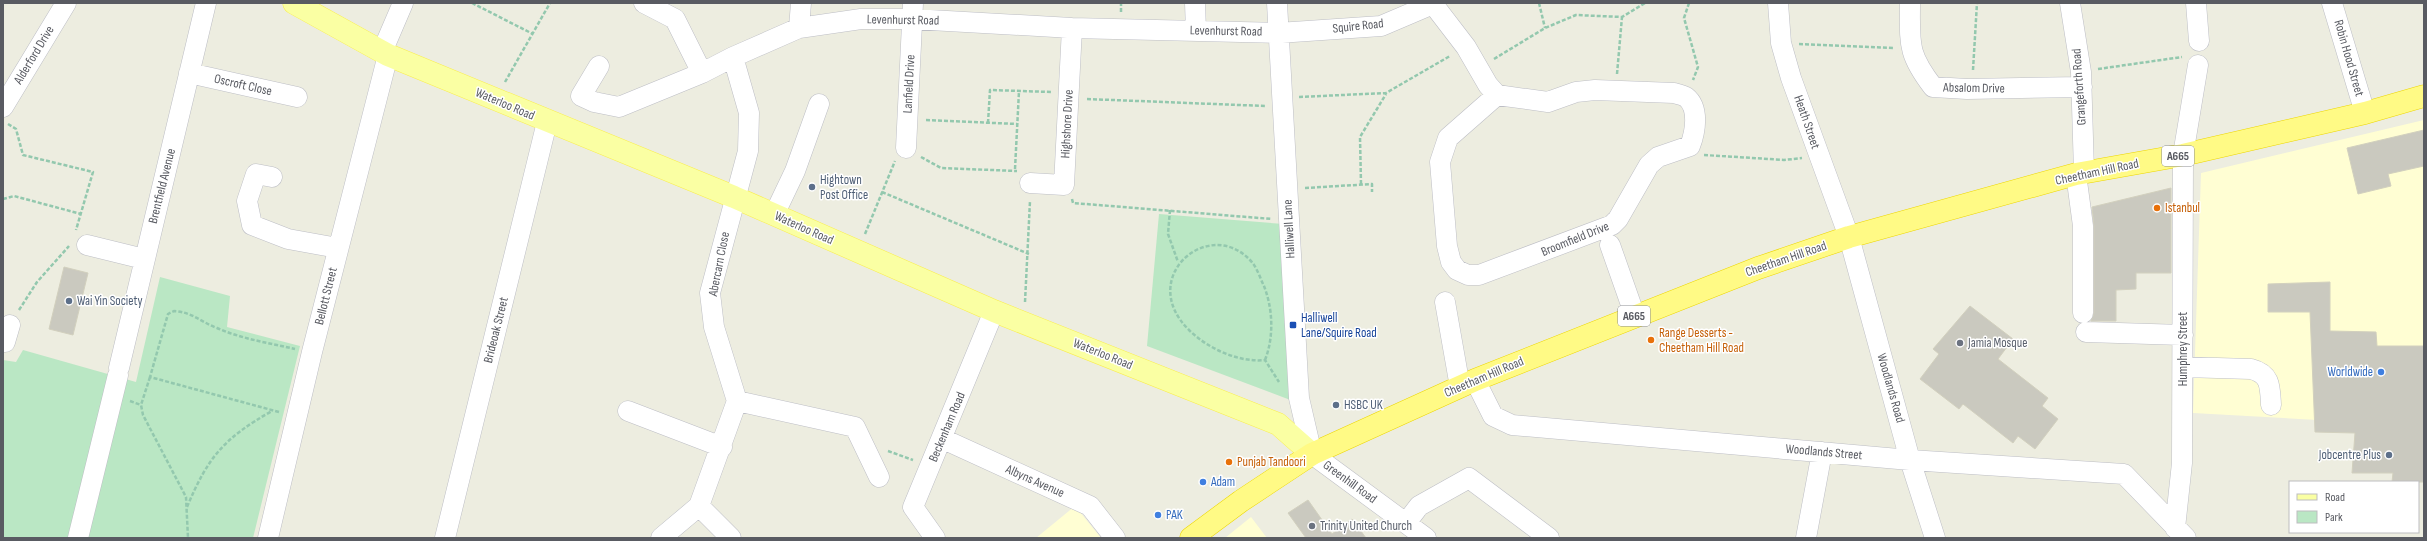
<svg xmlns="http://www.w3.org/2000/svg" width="2427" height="541" font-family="'Sofia Sans Condensed',sans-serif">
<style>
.commercial{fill:#fffed3}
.green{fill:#bae7c4}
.building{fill:#cac9bf;stroke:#d2d0be}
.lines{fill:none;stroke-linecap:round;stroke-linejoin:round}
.minor-casing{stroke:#bdbec5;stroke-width:21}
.major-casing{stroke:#faee4c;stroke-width:23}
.highway-casing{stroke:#edd600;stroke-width:23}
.path{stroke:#93c8ae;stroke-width:2.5;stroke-dasharray:4 2;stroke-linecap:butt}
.minor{stroke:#fff;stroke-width:20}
.major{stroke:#faffa3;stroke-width:22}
.highway{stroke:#fffa85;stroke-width:22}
.service-dot{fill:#5c6f8a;stroke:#fff;stroke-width:1.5}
.food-dot{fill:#e8710a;stroke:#fff;stroke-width:1.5}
.transit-dot{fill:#1a4fb4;stroke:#fff;stroke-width:1.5}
.worship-dot{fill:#6b7280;stroke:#fff;stroke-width:1.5}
.shop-dot{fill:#3f7fe0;stroke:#fff;stroke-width:1.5}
.labels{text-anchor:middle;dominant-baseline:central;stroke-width:3;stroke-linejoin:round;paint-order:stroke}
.shield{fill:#fff;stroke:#8b8c91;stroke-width:1}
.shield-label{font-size:12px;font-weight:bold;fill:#595b62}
.street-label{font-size:13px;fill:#595b62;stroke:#fff}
.service-label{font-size:13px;fill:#4e5e75;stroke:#fff;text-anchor:start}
.food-label{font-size:13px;fill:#c56008;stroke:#fff;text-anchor:start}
.transit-label{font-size:13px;fill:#164399;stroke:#fff;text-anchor:start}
.worship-label{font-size:13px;fill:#5b616d;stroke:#fff;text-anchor:start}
.shop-label{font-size:13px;fill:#366cbe;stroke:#fff;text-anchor:start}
</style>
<rect width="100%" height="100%" fill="#edede0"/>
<!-- commercial -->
<path class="commercial" d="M2424,120V426L2193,413L2201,173Z
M1075,506L1101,538H1036Z
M1251,517L1267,538H1225Z"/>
<!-- green -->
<path class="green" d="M1159,214L1284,224L1293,401L1147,346Z
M160,277L230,296L227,327L300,346L253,538H3V360L16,362L23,350L136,382Z"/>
<!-- building -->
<path class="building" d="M2424,130V166L2388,174L2391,186L2358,194L2347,148Z
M2171,188V273H2136V289L2116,290V321H2091L2094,313V226L2092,207Z
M64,267L88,273L73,335L49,329Z
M2330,282V331L2376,332L2377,346H2424V482H2392L2393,473H2352L2355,433L2315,432L2310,312H2268V284Z
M1970,306L2013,339L1998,359L2048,398L2042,406L2058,419L2035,449L2018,436L2013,443L1963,404L1959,409L1920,379L1939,354L1933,349Z
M1308,500L1332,534L1352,519L1366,538H1306L1288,513Z"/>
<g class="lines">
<!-- minor casing -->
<g class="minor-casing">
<path id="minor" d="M644,3L675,19L702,73
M1195,3L1196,31
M1277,3L1299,398L1312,454L1426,538
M1778,3L1781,43L1791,78L1849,237L1910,460L1935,538
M1910,3C1910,44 1907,53 1933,87L1967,89L2082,87
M2070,3L2081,72L2084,172
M2196,3L2199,41
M2332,3L2365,113
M1433,4L1466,47L1488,85L1497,95L1548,102L1576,92L1595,90L1674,93C1678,94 1683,95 1686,97C1700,108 1695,133 1690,146L1658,157L1649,165L1618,219L1612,225L1479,275H1468L1457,270L1451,262L1447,246L1440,162L1448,138L1497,95
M799,28L801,3
M382,52L403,3
M599,66L581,96L594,102L619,107L702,73L733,57L799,28L861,19H912L1072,28L1278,33L1381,26L1435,3
M189,73L297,97
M3,107L66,3
M906,148L913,3
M2076,174L2083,226V313
M272,177L256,174L247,201L252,225L288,239L338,248
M1030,183L1064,185L1072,28
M774,215L795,171L819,104
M87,245L144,259
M1610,245L1635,316
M1445,302L1460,387
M2086,332L2183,335
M3,342H5L10,325
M2183,367L2251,369C2271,374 2270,387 2271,405
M119,368L206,3
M1475,380L1493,416L1512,425L1910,460L2124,474L2186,538
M737,401L855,427L879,477
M628,411L722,447
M943,439L1090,506L1115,538
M699,506L731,538
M1406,523L1419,506L1469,478L1549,538
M2175,528L2182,463L2183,155L2198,65
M78,538L118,375
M268,538L312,352L388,55
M445,538L547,122
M661,538L699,506L737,401L714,327L710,293L748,151L749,113L733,57
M935,538L913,507L994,311
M1806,538L1822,452"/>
</g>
<!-- major casing -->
<g class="major-casing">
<path id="major" d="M294,3L388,55L734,197L994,311L1278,424L1312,454"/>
</g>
<!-- highway casing -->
<g class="highway-casing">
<path id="highway" d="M1191,538L1241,501L1312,454L1475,380L1758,268L1849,237L2076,174L2183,155L2365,113L2424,96"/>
</g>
<!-- path -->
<path class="path" d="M472,3L533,34
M1539,3L1545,28
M1689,3L1684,18L1698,67L1693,80
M1121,12V3
M1799,44L1894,48
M1494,59L1545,28L1576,15L1622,17L1645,3
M2098,69L2182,57
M1973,70L1977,3
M1617,74L1622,17
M505,82L550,3
M1299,97L1386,93L1450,56
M1087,99L1265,106
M926,120L1017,124
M988,123L990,90L1052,92
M8,124L16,129L23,155L93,172L76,230
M1704,155L1784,160L1802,158
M921,157L941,168L1017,171
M1015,169L1019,91
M1361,184L1360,137L1386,94
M1305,188L1372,184V192
M882,192L1029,254
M3,199L14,196L81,214
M1072,199L1073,203L1272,219
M1170,210L1168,234L1178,262
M865,234L895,161
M1025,302L1030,201
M19,310L37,282L69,246
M1265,360C1274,337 1273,309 1264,286C1260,278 1257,267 1250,260C1208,216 1136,278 1189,330C1207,348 1239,363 1265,360L1279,382
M150,377L141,405L143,415L186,497L188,538
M130,401L141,405
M279,412L150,377L168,314L174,311C192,312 201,322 217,328C242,339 269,343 295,349
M888,451L913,460
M187,507C208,457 224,438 272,411"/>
<!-- minor -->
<use href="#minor" class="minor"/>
<!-- major -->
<use href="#major" class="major"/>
<!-- highway -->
<use href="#highway" class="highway"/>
</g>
<!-- markers -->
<g class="service-dot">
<circle cx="812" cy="187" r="4"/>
<circle cx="69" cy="301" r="4"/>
<circle cx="1336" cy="405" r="4"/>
<circle cx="2389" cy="455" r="4"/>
</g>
<g class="food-dot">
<circle cx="2157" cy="208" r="4"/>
<circle cx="1651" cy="340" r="4"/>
<circle cx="1229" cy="462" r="4"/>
</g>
<rect class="transit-dot" x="1289" y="321" width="8" height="8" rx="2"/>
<g class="worship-dot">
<circle cx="1960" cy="343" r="4"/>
<circle cx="1312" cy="526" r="4"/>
</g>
<g class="shop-dot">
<circle cx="2381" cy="372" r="4"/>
<circle cx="1203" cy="482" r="4"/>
<circle cx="1158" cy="515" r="4"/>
</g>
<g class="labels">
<!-- shield labels -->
<g class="shield">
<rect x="2162" y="146" width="32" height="20" rx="3"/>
<rect x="1618" y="306" width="32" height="20" rx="3"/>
</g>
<g class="shield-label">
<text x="2178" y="156">A665</text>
<text x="1634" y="316">A665</text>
</g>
<!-- street labels -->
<g class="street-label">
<text transform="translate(903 20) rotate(1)">Levenhurst Road</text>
<text transform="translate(1358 26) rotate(-6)">Squire Road</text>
<text transform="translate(1226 31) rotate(1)">Levenhurst Road</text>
<text transform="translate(34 55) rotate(-59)">Alderford Drive</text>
<text transform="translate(2349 58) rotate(74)">Robin Hood Street</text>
<text transform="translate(909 84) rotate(-87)">Lanfield Drive</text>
<text transform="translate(243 85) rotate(13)">Oscroft Close</text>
<text transform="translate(2079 87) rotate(-94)">Grangeforth Road</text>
<text transform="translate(1974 88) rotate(1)">Absalom Drive</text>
<text transform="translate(505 104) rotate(23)">Waterloo Road</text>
<text transform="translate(1807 122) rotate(71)">Heath Street</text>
<text transform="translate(1067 124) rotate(-87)">Highshore Drive</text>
<text transform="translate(2097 172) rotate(-12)">Cheetham Hill Road</text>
<text transform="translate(162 186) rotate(-76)">Brentfield Avenue</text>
<text transform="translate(804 228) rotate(24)">Waterloo Road</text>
<text transform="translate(1289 229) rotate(-93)">Halliwell Lane</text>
<text transform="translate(1575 239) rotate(-22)">Broomfield Drive</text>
<text transform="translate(1786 259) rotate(-19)">Cheetham Hill Road</text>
<text transform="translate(719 264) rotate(-79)">Abercarn Close</text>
<text transform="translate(326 296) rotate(-76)">Bellott Street</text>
<text transform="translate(496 330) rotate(-76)">Brideoak Street</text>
<text transform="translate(2183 349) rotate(-90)">Humphrey Street</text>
<text transform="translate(1103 354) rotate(22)">Waterloo Road</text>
<text transform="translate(1484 377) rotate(-23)">Cheetham Hill Road</text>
<text transform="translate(1891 388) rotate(74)">Woodlands Road</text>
<text transform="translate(947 427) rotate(-67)">Beckenham Road</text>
<text transform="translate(1824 452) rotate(5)">Woodlands Street</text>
<text transform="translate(1035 481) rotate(24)">Albyns Avenue</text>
<text transform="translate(1350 482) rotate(36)">Greenhill Road</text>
</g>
<!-- service labels -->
<g class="service-label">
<text x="820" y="180">Hightown<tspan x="820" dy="15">Post Office</tspan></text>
<text x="77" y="301">Wai Yin Society</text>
<text x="1344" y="405">HSBC UK</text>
<text x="2381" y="455" text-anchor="end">Jobcentre Plus</text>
</g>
<!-- food labels -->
<g class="food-label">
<text x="2165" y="208">Istanbul</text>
<text x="1659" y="333">Range Desserts -<tspan x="1659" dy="15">Cheetham Hill Road</tspan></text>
<text x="1237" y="462">Punjab Tandoori</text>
</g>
<!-- transit labels -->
<g class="transit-label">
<text x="1301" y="318">Halliwell<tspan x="1301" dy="15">Lane/Squire Road</tspan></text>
</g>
<!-- worship labels -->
<g class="worship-label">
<text x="1968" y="343">Jamia Mosque</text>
<text x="1320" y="526">Trinity United Church</text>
</g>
<!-- shop labels -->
<g class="shop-label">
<text x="2373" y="372" text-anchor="end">Worldwide</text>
<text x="1211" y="482">Adam</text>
<text x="1166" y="515">PAK</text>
</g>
</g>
<!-- border -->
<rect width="2427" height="541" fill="none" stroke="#595b62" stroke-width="8"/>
<!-- legend -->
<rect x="2289" y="481" width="130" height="52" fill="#ffffff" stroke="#bdbdc0"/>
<rect x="2297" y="494" width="20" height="6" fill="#faffa3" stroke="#bdbdc0"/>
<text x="2325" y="501" font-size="12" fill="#595b62">Road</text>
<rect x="2297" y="511" width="20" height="12" fill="#bae7c4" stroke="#bdbdc0"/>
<text x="2325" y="521" font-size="12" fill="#595b62">Park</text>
</svg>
